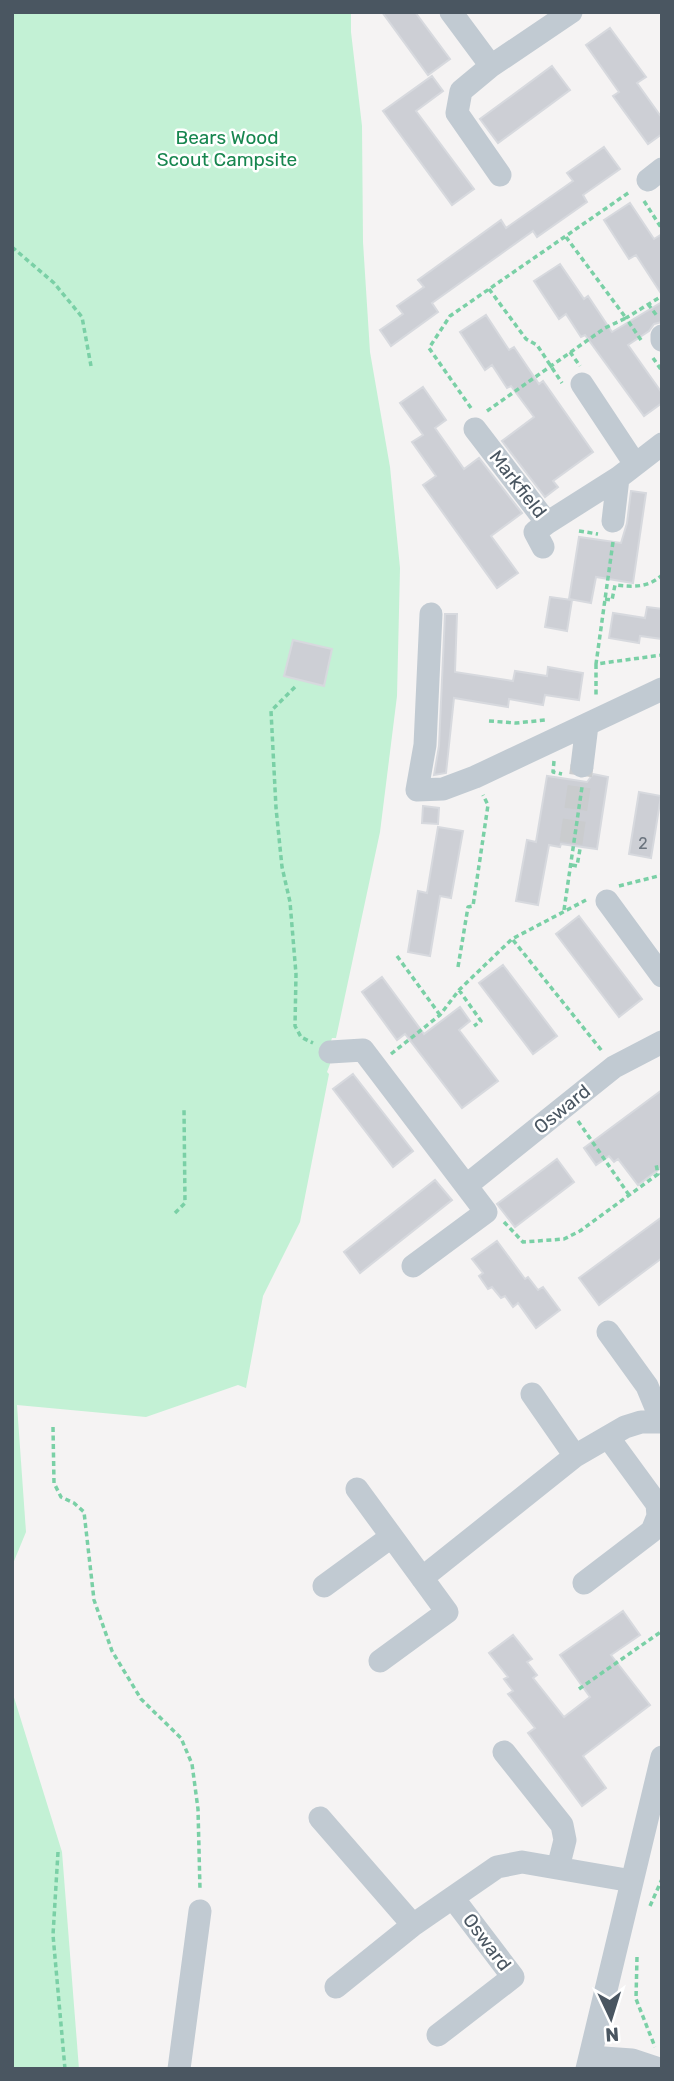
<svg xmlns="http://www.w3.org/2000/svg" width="674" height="2081" font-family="Rubik,sans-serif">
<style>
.green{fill:#c3f1d5}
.building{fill:#cdcfd5;stroke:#d7d9de;stroke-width:2}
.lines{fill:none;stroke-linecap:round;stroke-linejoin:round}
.minor-tunnel{stroke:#caccce;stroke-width:23;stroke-dasharray:23 11;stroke-linecap:butt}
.path{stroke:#7ad0a6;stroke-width:3.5;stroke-dasharray:5 3.5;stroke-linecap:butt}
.minor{stroke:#c1cad2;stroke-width:23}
.labels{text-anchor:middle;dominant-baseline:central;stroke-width:5;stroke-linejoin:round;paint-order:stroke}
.number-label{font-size:16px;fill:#6b747e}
.park-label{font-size:19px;fill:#17864f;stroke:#fff}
.street-label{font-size:19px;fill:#4a5661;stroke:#fff}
</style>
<rect width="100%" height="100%" fill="#f5f3f3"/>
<!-- green -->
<path class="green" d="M12,12H351V32L362,126L363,242L370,352L390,467L400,568L397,696L380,832L336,1038H332L331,1041L330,1064L327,1072L329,1074L300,1222L263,1296L246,1388L238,1385L146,1417L17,1405L26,1532L12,1566Z
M12,1691L62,1852L79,2069H12Z"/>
<!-- building -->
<path class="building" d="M382,12H415L450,59L428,75Z
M610,28L646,77L637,83L662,118V134L648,144L613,96L619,92L586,45Z
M552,66L570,90L498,143L480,119Z
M432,76L443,91L416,111L474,189L452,205L383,111Z
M604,147L620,169L583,195L587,202L537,237L533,231L432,303L438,312L391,346L380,330L403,314L397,306L424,287L418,280L501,220L506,228L573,181L567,173Z
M630,203L654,239L662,234V295L636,255L629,259L604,220Z
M560,264L584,299L588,296L612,332L662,302V322L654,324L649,331L628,345L662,393V403L644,416L585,335L581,337L566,314L559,319L534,281Z
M486,315L509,350L514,347L539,384L543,381L593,452L553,481L558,487L545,497L502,441L534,417L511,386L507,388L492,365L485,370L460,332Z
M423,387L446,420L435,428L464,469L479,458L522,513L491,536L518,573L497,588L423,485L436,476L412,442L423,435L400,403Z
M631,491L646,493L633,583L596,577L591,603L569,599L579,537L621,543L627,523Z
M550,597L572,600L567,631L545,627Z
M647,607L662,609V639L640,636L639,643L609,638L613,613L645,618Z
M445,614H457L455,672L513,681L515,671L547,676L548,667L583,673L579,700L545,695L543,705L509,699L508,707L454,698L446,773L434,775L439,746Z
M293,640L332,649L324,686L284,676Z
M593,774L608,777L597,849L561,844L560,847L549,845L538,905L516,901L527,840L536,842L547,776L587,782Z
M639,792L661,796L651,858L629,854Z
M423,806L439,808L438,824L422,823Z
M438,827L463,831L451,898L440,896L430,956L408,952L418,891L427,893Z
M579,916L642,999L619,1017L556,934Z
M503,965L557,1036L533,1054L479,983Z
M382,977L424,1034L460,1007L470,1021L459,1030L498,1081L462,1108L405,1034L397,1040L362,992Z
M353,1074L413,1151L393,1167L333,1089Z
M662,1090V1167L638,1185L618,1159L614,1162L609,1156L596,1165L584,1148Z
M557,1159L574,1182L515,1227L497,1204Z
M435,1180L452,1200L360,1273L344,1252Z
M662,1217V1258L599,1305L579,1278Z
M497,1241L525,1279L528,1277L538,1290L543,1287L560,1310L536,1328L518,1303L513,1307L505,1296L501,1298L492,1287L488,1289L479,1276L483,1273L472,1259Z
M623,1611L640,1635L611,1655L650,1705L583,1756L606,1788L582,1806L528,1733L535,1728L508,1694L513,1691L504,1679L508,1677L489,1653L513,1635L532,1659L527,1662L537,1675L533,1678L564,1717L590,1697L560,1655Z"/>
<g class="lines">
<!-- minor-tunnel -->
<path class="minor-tunnel" d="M571,843L582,766"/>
<!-- path -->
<path class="path" d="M644,201L662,229
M12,247L54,283L82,317L91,366
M489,289L526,339L537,345L562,383
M648,304L657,316
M641,340L626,318L662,296
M570,352L580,366
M653,358L662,371
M471,408L429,348L450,316L631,191
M487,411L605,328L626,318L566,237
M579,531L598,534
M613,542L596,664L662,655
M605,599L612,600L615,585C633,587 648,588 662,575
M596,664V697
M295,687L271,711L276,808L282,867L290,902L296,974L295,1026L301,1037L313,1043
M489,721L516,723L545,720
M554,761L553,772L562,774
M572,865L577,866L580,849
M619,886L662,875
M564,910L582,787
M513,940L602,1051
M397,956L440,1015
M458,967L468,907L473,906L488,805L483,795
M459,990L481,1021L474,1026
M391,1054L440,1015L459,990L512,939L586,900
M578,1121L629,1195
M175,1213L185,1203L184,1109
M504,1222L523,1242L564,1239L580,1231L658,1174L656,1164
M53,1427L54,1483L61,1497L74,1503L84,1512L94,1600L112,1651L141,1699L181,1738L192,1764L198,1809L200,1890
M579,1689L662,1631
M58,1852L53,1935L65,2069
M650,1906L662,1879
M637,1957L636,1999L655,2047"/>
<!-- minor -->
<path class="minor" d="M451,12L491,66
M500,175L457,113L461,91L491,66L571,12
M648,180L662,169
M662,336V340
M582,384L635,464
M475,429L547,523L618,478L662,444
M613,521L618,478
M543,547L535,532L547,523
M431,614L425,745L417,790L443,789L475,777L662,689
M582,766L587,725
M607,901L662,976
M330,1052L363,1050L486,1212L413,1266
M467,1185L614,1067L662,1042
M608,1332L647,1386L662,1422
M532,1394L575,1456
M357,1489L447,1612L380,1661
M422,1578L575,1456L625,1427L641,1422H662
M584,1583L652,1531L658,1516L657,1504L608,1437
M324,1586L391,1537
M504,1752L562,1825L565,1840L558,1868
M320,1818L413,1925
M336,1987L413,1925L497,1867L522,1862L632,1881
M438,2035L513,1977L453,1898
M590,2057L632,2060L659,2069
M179,2069L200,1911
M587,2069L662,1757"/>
</g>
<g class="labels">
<!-- number labels -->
<g class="number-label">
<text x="643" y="843">2</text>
</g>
<!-- park labels -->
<g class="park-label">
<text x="227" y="137">Bears Wood<tspan x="227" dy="22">Scout Campsite</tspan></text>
</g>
<!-- street labels -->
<g class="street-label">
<text transform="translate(518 484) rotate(52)">Markfield</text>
<text transform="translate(562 1109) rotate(-39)">Osward</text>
<text transform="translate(487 1942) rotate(53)">Osward</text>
</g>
</g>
<!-- border -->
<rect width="674" height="2081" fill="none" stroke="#4a5661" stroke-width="28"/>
<!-- north arrow -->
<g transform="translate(611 2018) rotate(176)" stroke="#ffffff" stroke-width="5" paint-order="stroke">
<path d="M0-5L12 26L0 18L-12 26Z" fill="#4a5661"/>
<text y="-10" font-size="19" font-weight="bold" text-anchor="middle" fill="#4a5661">N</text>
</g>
</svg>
